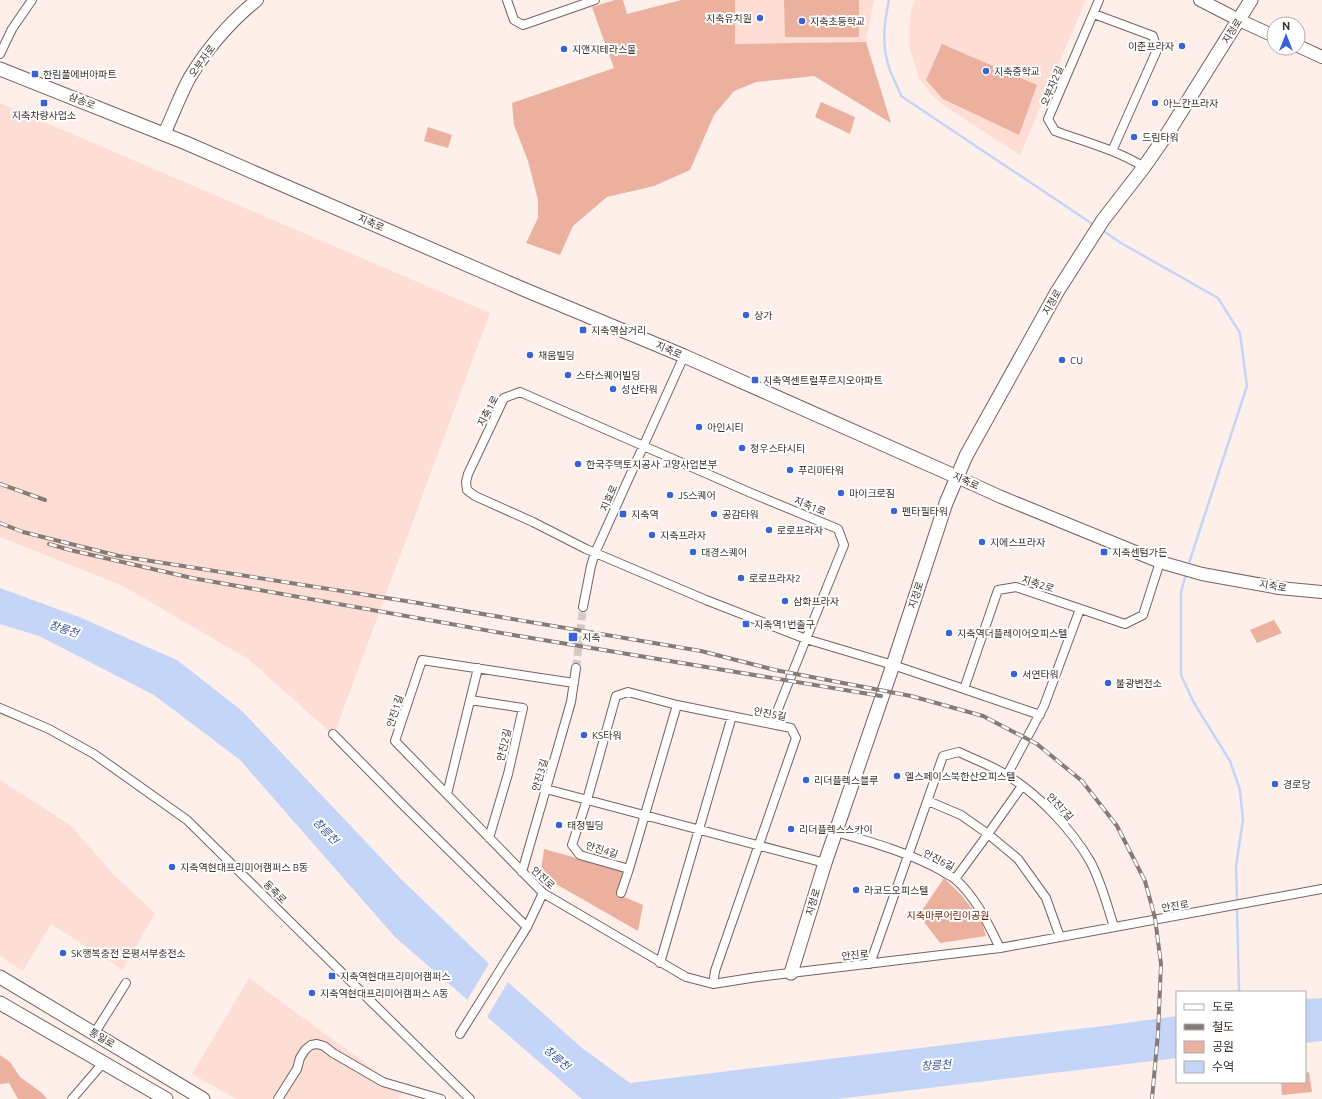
<svg xmlns="http://www.w3.org/2000/svg" width="1322" height="1099" font-family="Ubuntu,'Noto Sans KR',sans-serif">
<style>
.built{fill:#feded4}
.green{fill:#ebb09e}
.water{fill:#c4d5f7}
.pier{fill:#feefeb}
.lines{fill:none;stroke-linecap:round;stroke-linejoin:round}
.stream{stroke:#c4d5f7;stroke-width:2.5}
.minor-tunnel{stroke:#d7c9c5;stroke-width:8;stroke-dasharray:8 4;stroke-linecap:butt}
.minor-casing{stroke:#77625c;stroke-width:10}
.secondary-casing{stroke:#77625c;stroke-width:14}
.primary-casing{stroke:#77625c;stroke-width:15}
.minor{stroke:#fff;stroke-width:8}
.secondary{stroke:#fff;stroke-width:12}
.primary{stroke:#fff;stroke-width:13}
.rail-casing{stroke:#867b77;stroke-width:4}
.rail{stroke:#fff;stroke-width:2.5;stroke-dasharray:8;stroke-linecap:butt}
.poi-dot{fill:#3863d3;stroke:#fff;stroke-width:1.5}
.labels{text-anchor:middle;dominant-baseline:central;stroke-width:4;stroke-linejoin:round;paint-order:stroke}
.poi-label{font-size:10px;fill:#39302d;stroke:#fff;text-anchor:start}
.street-label{font-size:10px;fill:#39302d;stroke:#fff}
.park-label{font-size:10px;fill:#6c1e03;stroke:#fff}
.water-label{font-size:11px;font-style:italic;fill:#334f92;stroke:#fff}
</style>
<rect width="100%" height="100%" fill="#feefeb"/>
<!-- built -->
<path class="built" d="M735,0H874L866,42L735,44Z
M915,0H1086L1020,155L943,105L931,94L919,78L910,49L909,29L911,10Z
M0,103L490,313L336,729L331,733L248,659L123,586L0,537Z
M0,780L70,825L116,877L155,913L123,970L51,924L23,971L0,956Z
M249,978L403,1091L399,1099H236L192,1074Z"/>
<!-- green -->
<path class="green" d="M615,0H623L627,14L681,0H735V44L866,42L891,123L814,76L756,82L734,91L714,115L690,170L654,186L607,197L573,226L560,255L526,243L538,218V200L528,161L514,125L512,103L614,68L592,7Z
M784,0H859V37H785Z
M942,44L1037,85L1019,135L943,99L926,80Z
M821,102L855,117L850,134L815,117Z
M428,127L452,135L448,148L424,141Z
M1274,620L1282,633L1257,643L1250,630Z
M544,849L623,871L617,894L643,905L638,931L549,880L541,870Z
M944,878L962,896L981,920L986,936L940,943L919,915Z
M0,1055L10,1062L20,1077L42,1093L47,1099H18L9,1083L0,1084Z
M1309,1072L1312,1092L1282,1095L1281,1082H1305V1073Z"/>
<!-- water -->
<path class="water" d="M0,588L79,617L177,660L241,710L401,879L510,984L582,1048L630,1083L1119,1024L1177,1016V1058L837,1099H582L395,937L240,760L154,695L39,636L0,624Z
M1322,998V1041L1305,1043V999Z"/>
<!-- pier -->
<path class="pier" d="M490,962L509,980L486,1019L466,1002Z"/>
<g class="lines">
<!-- stream -->
<path class="stream" d="M889,0C885,18 882,42 887,60C889,72 897,84 901,96L1094,225
M1102,230L1121,243L1218,298L1240,333L1247,386L1188,566
M1186,573L1181,593V675L1194,703L1230,761L1240,790L1243,820L1236,866L1237,902
M1237,907L1239,992"/>
<!-- minor-tunnel -->
<path class="minor-tunnel" d="M576,668L583,607"/>
<!-- minor casing -->
<g class="minor-casing">
<path id="minor" d="M507,0L514,20L523,25L595,0
M1099,0L1048,119L1055,131C1085,142 1117,150 1144,167
M1094,14L1153,36L1157,50L1112,151
M0,54L12,29L32,0
M520,392L751,493L838,529L844,545L806,639L706,600L586,549L533,522L475,496L467,490L466,482L468,474L504,398Z
M583,607L591,566L595,553L684,356
M574,683L422,660L395,741L543,893L686,977L713,984L757,977L1000,948L1322,889
M964,689L1040,715
M470,700L523,708L508,774L489,838
M677,705L629,869L580,855L572,845L587,800L616,696L628,692L677,705L791,728L796,738L715,971L713,984
M0,708L49,729L94,754L187,820L470,1099
M772,724L806,639L893,665L964,689L998,590L1016,587L1125,624L1143,615L1160,562
M333,734L405,807L527,927
M1007,775L1044,706L1080,609
M546,789L825,863
M447,794L478,668
M928,801L961,815L988,834L1018,859L1046,898L1060,937
M836,832C871,842 910,853 942,871C946,874 951,876 955,879C976,897 988,924 1000,948
M522,872L571,702L576,668
M955,879L988,834L1022,786
M621,893L629,869
M660,963L732,716
M870,964L943,756L959,752C975,760 993,766 1008,776C1038,794 1072,830 1090,861C1101,881 1107,905 1114,927
M94,1034L126,983
M460,1034L527,927L543,893
M72,1099L103,1063
M278,1099L297,1069L300,1058L305,1050L311,1045L317,1044L324,1046L333,1053L383,1082L441,1099"/>
</g>
<!-- secondary casing -->
<g class="secondary-casing">
<path id="secondary" d="M1200,0L1239,20L1274,36
M1298,46L1322,57
M164,134C173,115 180,95 190,77C207,49 231,21 257,0
M957,477L1001,497L1160,562L1202,574L1279,588L1322,592"/>
</g>
<!-- primary casing -->
<g class="primary-casing">
<path id="primary" d="M0,69L186,143L523,289L684,356L957,477
M791,973L825,863L893,665L946,503L966,456L1057,292L1103,220L1144,167L1169,131L1251,0
M0,977L203,1099
M0,1003L166,1099"/>
</g>
<!-- minor -->
<use href="#minor" class="minor"/>
<!-- secondary -->
<use href="#secondary" class="secondary"/>
<!-- primary -->
<use href="#primary" class="primary"/>
<!-- rail casing -->
<g class="rail-casing">
<path id="rail" d="M0,484L45,500
M0,523L23,532L119,556L412,602L701,651L775,670L911,696L983,716L1037,744L1082,781L1117,826L1145,881L1155,918L1161,964L1158,1033L1152,1099
M49,544L70,550L192,578L513,635L881,696"/>
</g>
<!-- rail -->
<use href="#rail" class="rail"/>
</g>
<!-- markers -->
<g class="poi-dot">
<circle cx="760" cy="18" r="4"/>
<circle cx="802" cy="21" r="4"/>
<circle cx="1182" cy="46" r="4"/>
<circle cx="564" cy="49" r="4"/>
<circle cx="986" cy="71" r="4"/>
<rect x="31" y="70" width="8" height="8" rx="2"/>
<rect x="40" y="99" width="8" height="8" rx="2"/>
<circle cx="1155" cy="103" r="4"/>
<circle cx="1134" cy="137" r="4"/>
<circle cx="746" cy="315" r="4"/>
<rect x="579" y="326" width="8" height="8" rx="2"/>
<circle cx="530" cy="355" r="4"/>
<circle cx="1062" cy="360" r="4"/>
<circle cx="568" cy="375" r="4"/>
<rect x="751" y="376" width="8" height="8" rx="2"/>
<circle cx="613" cy="389" r="4"/>
<circle cx="699" cy="427" r="4"/>
<circle cx="742" cy="448" r="4"/>
<circle cx="578" cy="464" r="4"/>
<circle cx="790" cy="470" r="4"/>
<circle cx="841" cy="493" r="4"/>
<circle cx="670" cy="495" r="4"/>
<circle cx="894" cy="511" r="4"/>
<rect x="619" y="510" width="8" height="8" rx="2"/>
<circle cx="714" cy="514" r="4"/>
<circle cx="769" cy="530" r="4"/>
<circle cx="652" cy="535" r="4"/>
<circle cx="982" cy="542" r="4"/>
<circle cx="693" cy="552" r="4"/>
<rect x="1100" y="548" width="8" height="8" rx="2"/>
<circle cx="741" cy="578" r="4"/>
<circle cx="785" cy="601" r="4"/>
<rect x="742" y="620" width="8" height="8" rx="2"/>
<circle cx="949" cy="633" r="4"/>
<rect x="568" y="632" width="10" height="10" rx="2"/>
<circle cx="1014" cy="674" r="4"/>
<circle cx="1108" cy="683" r="4"/>
<circle cx="584" cy="735" r="4"/>
<circle cx="897" cy="776" r="4"/>
<circle cx="806" cy="780" r="4"/>
<circle cx="1275" cy="784" r="4"/>
<circle cx="559" cy="825" r="4"/>
<circle cx="791" cy="829" r="4"/>
<circle cx="172" cy="867" r="4"/>
<circle cx="856" cy="890" r="4"/>
<circle cx="63" cy="953" r="4"/>
<rect x="328" y="972" width="8" height="8" rx="2"/>
<circle cx="312" cy="993" r="4"/>
</g>
<g class="labels">
<!-- poi labels -->
<g class="poi-label">
<text x="752" y="18" text-anchor="end">지축유치원</text>
<text x="810" y="21">지축초등학교</text>
<text x="1174" y="46" text-anchor="end">이준프라자</text>
<text x="572" y="49">지앤지테라스몰</text>
<text x="994" y="71">지축중학교</text>
<text x="43" y="74">한림풀에버아파트</text>
<text x="1163" y="103">아느칸프라자</text>
<text x="44" y="115" text-anchor="middle">지축차량사업소</text>
<text x="1142" y="137">드림타워</text>
<text x="754" y="315">상가</text>
<text x="591" y="330">지축역삼거리</text>
<text x="538" y="355">채움빌딩</text>
<text x="1070" y="360">CU</text>
<text x="576" y="375">스타스퀘어빌딩</text>
<text x="763" y="380">지축역센트럴푸르지오아파트</text>
<text x="621" y="389">성산타워</text>
<text x="707" y="427">아인시티</text>
<text x="750" y="448">청우스타시티</text>
<text x="586" y="464">한국주택토지공사 고양사업본부</text>
<text x="798" y="470">푸리마타워</text>
<text x="849" y="493">마이크로짐</text>
<text x="678" y="495">JS스퀘어</text>
<text x="902" y="511">펜타필타워</text>
<text x="631" y="514">지축역</text>
<text x="722" y="514">공감타워</text>
<text x="777" y="530">로로프라자</text>
<text x="660" y="535">지축프라자</text>
<text x="990" y="542">지에스프라자</text>
<text x="701" y="552">대경스퀘어</text>
<text x="1112" y="552">지축센텀가든</text>
<text x="749" y="578">로로프라자2</text>
<text x="793" y="601">삼화프라자</text>
<text x="754" y="624">지축역1번출구</text>
<text x="957" y="633">지축역더플레이어오피스텔</text>
<text x="582" y="637">지축</text>
<text x="1022" y="674">서연타워</text>
<text x="1116" y="683">불광변전소</text>
<text x="592" y="735">KS타워</text>
<text x="905" y="776">엘스페이스북한산오피스텔</text>
<text x="814" y="780">리더플렉스블루</text>
<text x="1283" y="784">경로당</text>
<text x="567" y="825">태정빌딩</text>
<text x="799" y="829">리더플렉스스카이</text>
<text x="180" y="867">지축역현대프리미어캠퍼스 B동</text>
<text x="864" y="890">라코드오피스텔</text>
<text x="71" y="953">SK행복충전 은평서부충전소</text>
<text x="340" y="976">지축역현대프리미어캠퍼스</text>
<text x="320" y="993">지축역현대프리미어캠퍼스 A동</text>
</g>
<!-- street labels -->
<g class="street-label">
<text transform="translate(1232 31) rotate(-58)">지정로</text>
<text transform="translate(202 61) rotate(-54)">오부자로</text>
<text transform="translate(1052 86) rotate(-67)">오부자2길</text>
<text transform="translate(82 101) rotate(21)">삼송로</text>
<text transform="translate(371 223) rotate(23)">지축로</text>
<text transform="translate(1052 302) rotate(-60)">지정로</text>
<text transform="translate(669 350) rotate(23)">지축로</text>
<text transform="translate(488 411) rotate(-62)">지축1로</text>
<text transform="translate(966 481) rotate(24)">지축로</text>
<text transform="translate(609 498) rotate(-67)">지효로</text>
<text transform="translate(810 506) rotate(22)">지축1로</text>
<text transform="translate(1038 584) rotate(18)">지축2로</text>
<text transform="translate(1273 586) rotate(9)">지축로</text>
<text transform="translate(916 595) rotate(-72)">지정로</text>
<text transform="translate(395 711) rotate(-72)">안진1길</text>
<text transform="translate(770 714) rotate(11)">안진5길</text>
<text transform="translate(504 745) rotate(-77)">안진2길</text>
<text transform="translate(540 775) rotate(-74)">안진3길</text>
<text transform="translate(1060 807) rotate(47)">안진7길</text>
<text transform="translate(602 850) rotate(17)">안진4길</text>
<text transform="translate(939 860) rotate(27)">안진6길</text>
<text transform="translate(543 878) rotate(42)">안진로</text>
<text transform="translate(275 892) rotate(45)">동축로</text>
<text transform="translate(813 902) rotate(-74)">지정로</text>
<text transform="translate(1175 906) rotate(-10)">안진로</text>
<text transform="translate(855 955) rotate(-6)">안진로</text>
<text transform="translate(102 1038) rotate(31)">통일로</text>
</g>
<!-- park labels -->
<g class="park-label">
<text x="948" y="915">지축마루어린이공원</text>
</g>
<!-- water labels -->
<g class="water-label">
<text transform="translate(64 629) rotate(18)">창릉천</text>
<text transform="translate(326 831) rotate(46)">창릉천</text>
<text transform="translate(557 1058) rotate(41)">창릉천</text>
<text transform="translate(936 1065) rotate(-4)">창릉천</text>
</g>
</g>
<!-- legend -->
<rect x="1176" y="991" width="130" height="92" fill="#ffffff" stroke="#b0acab"/>
<rect x="1184" y="1004" width="20" height="6" fill="#ffffff" stroke="#b0acab"/>
<text x="1212" y="1011" font-size="12" fill="#39302d">도로</text>
<rect x="1184" y="1024" width="20" height="6" fill="#867b77" stroke="#b0acab"/>
<text x="1212" y="1031" font-size="12" fill="#39302d">철도</text>
<rect x="1184" y="1041" width="20" height="12" fill="#ebb09e" stroke="#b0acab"/>
<text x="1212" y="1051" font-size="12" fill="#39302d">공원</text>
<rect x="1184" y="1061" width="20" height="12" fill="#c4d5f7" stroke="#b0acab"/>
<text x="1212" y="1071" font-size="12" fill="#39302d">수역</text>
<!-- north arrow -->
<g transform="translate(1286 36)"><circle r="19" fill="#ffffff" stroke="#b0acab"/>
<path d="M0-3L7 15L0 10L-7 15Z" fill="#3863d3"/>
<text y="-6" font-size="11" font-weight="bold" text-anchor="middle" fill="#39302d">N</text>
</g>
</svg>
